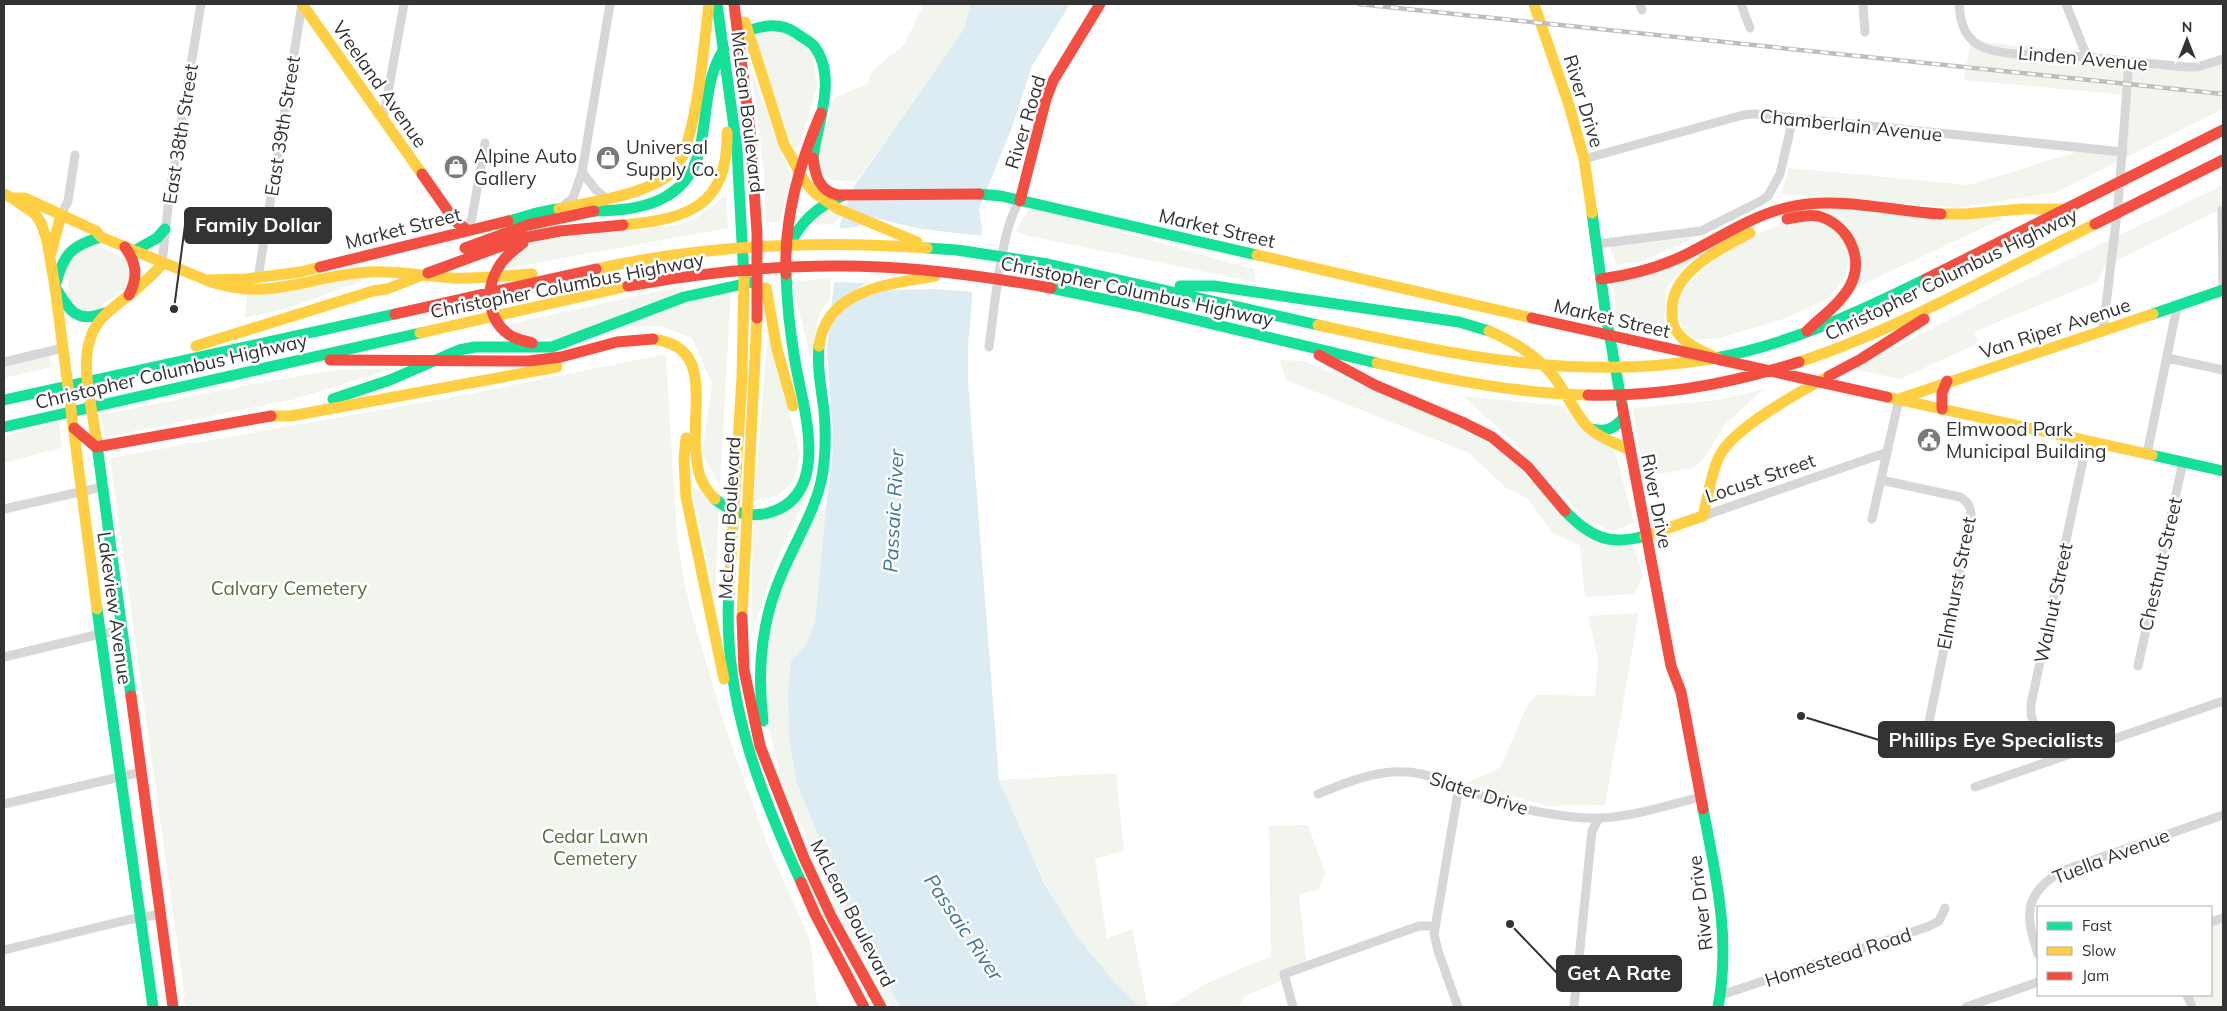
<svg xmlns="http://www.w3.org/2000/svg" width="2227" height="1011" font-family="Mulish,sans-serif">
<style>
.green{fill:#f1f5ed}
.water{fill:#ddebf3}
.pier{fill:#fff}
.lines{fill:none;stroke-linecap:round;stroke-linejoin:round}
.street{stroke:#d7d7d7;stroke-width:9}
.fast{stroke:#16e098;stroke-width:11}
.slow{stroke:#ffcf43;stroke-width:11}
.jam{stroke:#f24e42;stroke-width:11}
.rail-casing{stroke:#bebebe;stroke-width:4.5}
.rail{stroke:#fff;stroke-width:2.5;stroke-dasharray:8;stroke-linecap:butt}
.labels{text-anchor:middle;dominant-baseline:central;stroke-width:5;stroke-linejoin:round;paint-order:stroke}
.street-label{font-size:19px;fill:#333;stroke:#fff}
.poi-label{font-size:19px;fill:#333;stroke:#fff;text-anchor:start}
.park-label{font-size:19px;fill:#56703f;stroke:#fff}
.water-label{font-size:20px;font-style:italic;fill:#3f7597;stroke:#fff}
.leader{fill:none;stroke:#333;stroke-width:2}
.callout-dot{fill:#333;stroke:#fff;stroke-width:2}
.callout{fill:#333;stroke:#333;stroke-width:2}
.callout-label{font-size:20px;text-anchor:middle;font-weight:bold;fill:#fff}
</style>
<rect width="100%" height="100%" fill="#fff"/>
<!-- green -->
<path class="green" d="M924,4H971L964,29L856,182L833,180L820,172L818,150L825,133L834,98L867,84L872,71L904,45Z
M769,29L798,37L813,58L817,87L796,156L751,32Z
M1971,40L2196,67L2223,58V109L2057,192L1956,208L1781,194L1789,168L1969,185L2086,149L2122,151L2126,95L1964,80Z
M751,70L791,176L780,222L766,223L764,173Z
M2223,185V208L2105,266L2098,281L1974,332L1978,342L1972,346L1900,379L1854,369L2006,290Z
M726,195L728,228L503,269L530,245L544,240L677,225L695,219Z
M818,200L842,214L834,224L808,223Z
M1030,207L1254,269L1256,282L1028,236L1016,231Z
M1816,207L2004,218L1853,289L1860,251L1844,219Z
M1819,220L1840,232L1850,255L1844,280L1827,299L1789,317L1721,338L1694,340C1685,331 1676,321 1678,307C1683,272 1760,228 1792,221C1800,219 1810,220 1819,220Z
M1697,237L1639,262L1616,265L1610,247Z
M97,245L126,260L133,270L125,289L94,311H83L76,308L69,297L66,268L73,254L91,246Z
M1697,254L1667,286L1664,321L1669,331L1616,318L1614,283Z
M379,275L285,309L245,318L247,294Z
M831,278L830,298L818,317L811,359L792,282Z
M684,286V290L563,337C534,342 529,338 504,325Z
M731,289L720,486L702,454L712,384L692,338L660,326L624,327L684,301Z
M768,332L800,454L794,481L777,496L754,501Z
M49,353L52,367L4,378V364Z
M666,354L677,535L684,581L693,618L726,729L768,846L809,938C816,961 811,984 819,1007H186L110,458L459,396Z
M1280,360L1303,361L1466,426L1496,444L1580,531L1634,547L1643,576L1634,594L1585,597L1580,546L1553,533L1527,498L1505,487L1469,453L1286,380Z
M395,368L295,399L105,437L101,415L259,383L336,370Z
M1764,389L1726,423L1702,461L1692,468L1643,477L1633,408L1718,400Z
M1463,396L1563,406L1580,425L1614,447L1634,523L1612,531L1586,520L1521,449Z
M60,422L61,448L4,463V436Z
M814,481L774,566L751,637L753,519L784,513Z
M691,485L719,509L715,596Z
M826,507L815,623L805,646L791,660L788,693L789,736L796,781L842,894L900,1007H891L843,920L782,783L766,715L763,664L772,609L814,519Z
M1639,613L1605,805L1547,806L1466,783L1500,768L1528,704L1537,695L1595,696L1598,658L1588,616Z
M1116,773L1124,851L1095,859L1107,938L1132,929L1148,1007H1140C1118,985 1094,962 1076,935C1043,887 1022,834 999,780Z
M1308,825L1325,872L1319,889L1299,895L1307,970L1245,996L1238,1007H1169L1205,984L1271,956L1269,826Z
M2223,918V1007H2192L2187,995H2211V922Z"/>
<!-- water -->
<path class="water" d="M971,4H1070L1032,66L1012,127L979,209L982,230L974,274L968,346V381L999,780L1044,883L1077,937L1112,979L1140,1007H900L842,894L796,781L789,736L788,693L791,660L805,646L815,623L827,496L832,464L833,434L827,350L840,224L853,188L964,29Z"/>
<!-- pier -->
<path class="pier" d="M870,217L921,229L983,236L975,292L935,289L888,290L828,309L866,283L831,282L837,229L857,227Z"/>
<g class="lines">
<!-- street -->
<path class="street" d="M1640,4L1642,10
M1741,4L1750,28
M1863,4L1865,32
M1959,4C1960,19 1963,35 1977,44C1996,58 2060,55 2087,57C2120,60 2153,64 2186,67H2197L2223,59
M2066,4L2087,57
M383,120L404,4
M1584,159L1743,115L1755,114L2123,152
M582,172L596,190L606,198
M564,205L573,198L582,172L610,4
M2222,210L2223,290
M61,215L68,201L75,155
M467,230L472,218L485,143
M1597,244L1701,231L1759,202L1768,196L1780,174L1793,118
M162,264L169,198L201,4
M258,278L302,4
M2103,330L2118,205L2129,62
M989,347C994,312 1001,226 1020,201
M2167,358L2223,370
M4,362L63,348
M2147,454L2177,307
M1881,480L1960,497C1969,502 1971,508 1971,517L1929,722
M4,509L102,487
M1703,516L1885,453
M1872,519L1899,399
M4,657L100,634L121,631
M2138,666L2183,462
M2048,762L2031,715V704L2087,442
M1975,787L2223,701
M1318,794C1350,781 1385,766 1421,774C1458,782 1491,804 1529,810C1551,814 1578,819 1601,818C1635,816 1668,805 1701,797
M4,804L141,772
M2211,922L2223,918
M4,950L127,920L161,914
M2038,954C2025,915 2023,894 2062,871L2223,815
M1721,995L1927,927L1939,921L1945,908
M2187,995L2192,1007
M1293,1007L1284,974L1419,926H1435
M1458,1007L1438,951L1434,934L1459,787
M1574,1007L1592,831L1599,818
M1966,1007L2038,982"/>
<!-- fast -->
<path class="fast" d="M717,4L737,149L744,278
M741,34C758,26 779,21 796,33C801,37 810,41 814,46C838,77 817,124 813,158
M979,194L1001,196L1257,255
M1592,213L1606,316L1622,405
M508,221C524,217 543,210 559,209C571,208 582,211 594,211C640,211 686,202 699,152C708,118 704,79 724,49
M101,237C69,246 63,256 55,287C69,310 76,324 105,313
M789,246C801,221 817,207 842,196
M927,248L957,250L1048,264L1318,325
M134,251L157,238L165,229
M1180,286H1214L1459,322L1489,331
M1051,288L1137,306L1377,363
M2153,314L2223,290
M1710,359C1786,346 1857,313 1926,279
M333,399L390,380L459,350L475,347H552L684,297L753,282
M4,400L395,314
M4,427L420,333
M1592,429C1606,433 1615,428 1624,417
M96,438L131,696
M2152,455L2223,471
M715,499C730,512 749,518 768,513C834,496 802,404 795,361C790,332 787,303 786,274
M1565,511C1590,537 1609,546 1645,536
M729,590C722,695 758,789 801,882
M97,609L153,1007
M763,721C757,671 761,622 781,576C794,544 813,515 821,482C826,458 826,433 824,410C821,388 817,367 819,346
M1703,809C1716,876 1731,939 1718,1007"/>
<!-- slow -->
<path class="slow" d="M302,4L422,174
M1534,4L1569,105L1584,159L1592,213
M745,22L784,144L805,182L815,193L838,209L917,242
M4,194L12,198H25L96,231L101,237L206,280L246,279L300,272L320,267
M12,198L35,214L41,223L47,240L55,287L97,609
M559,209C594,201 634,197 665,178C674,172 683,158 686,147C700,101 703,51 709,4
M1941,214H1965L2022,209H2062
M623,225C687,219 729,207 727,132
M51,253L61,215
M1257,255L1532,318
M596,269C705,245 816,240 927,248
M206,280C268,303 307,276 368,272C396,270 424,276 452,278C479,279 505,276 532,274
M766,288L777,349L793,406
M1318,325C1452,354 1572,382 1710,359
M1489,331C1519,344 1546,361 1563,390C1572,403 1578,418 1589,428C1601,439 1616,443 1630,450
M420,333L628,286
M653,339C697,345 697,375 696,411C695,429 695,457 699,473C702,484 708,492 715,499
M196,346L373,291L387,289L428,273
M819,346C826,289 890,284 935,276
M1719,359C1705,352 1687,346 1677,332C1672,326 1672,318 1672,310C1672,271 1720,249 1750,233
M1799,362C1902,328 1998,272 2095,224
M1377,363C1447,380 1516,393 1588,395
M1887,397L2152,455
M1899,399L2153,314
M271,416H291L557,367
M96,438C91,397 72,344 107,313C126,296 146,284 162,264
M686,438L684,460L686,497L724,679
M1703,516C1708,498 1711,473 1719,457C1732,428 1801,391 1829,376
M1645,536L1703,516
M729,590L742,377L744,278
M742,617L757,318"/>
<!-- jam -->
<path class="jam" d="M734,4L750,130L757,233V318
M813,158C815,175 819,191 838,195L979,194
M422,174L455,221L467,230
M1020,201L1046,99L1053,81L1100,4
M1787,219C1797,217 1808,214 1818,216C1848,224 1865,258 1850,286C1840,304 1821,317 1807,331
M2095,224L2223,160
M523,243C514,250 504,257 498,268C484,291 488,323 513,337C519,340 526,341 532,343
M125,247C137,264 138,277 129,295
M465,248L528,225L594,211
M320,267L508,221
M428,273L523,238L560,231L623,225
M786,274C784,217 799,165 821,113
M1601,279C1631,275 1658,268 1685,255C1718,239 1749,217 1785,208C1836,195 1889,211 1941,214
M1926,279L2223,130
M628,286C696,274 764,266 832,266C906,265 979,275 1051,288
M395,314L596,269
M1532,318L1887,397
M1319,355L1375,385L1462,422L1492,437L1528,467L1565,511
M330,360L529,361L561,357L617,342L653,339
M1829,376L1861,359L1924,319
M1588,395C1661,397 1730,384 1799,362
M1622,405L1671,666L1681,692L1703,809
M1942,409V393L1947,381
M74,428L96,447L271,416
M742,617L744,670L760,746L804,858L832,918L881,1007
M131,696L173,1007
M801,882L815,914L864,1007"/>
<!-- rail casing -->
<g class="rail-casing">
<path id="rail" d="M1359,4L2223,94"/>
</g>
<!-- rail -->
<use href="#rail" class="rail"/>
</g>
<!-- icons -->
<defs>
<g id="shop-disc" transform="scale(1.25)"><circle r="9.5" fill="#7a7a7a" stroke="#fff"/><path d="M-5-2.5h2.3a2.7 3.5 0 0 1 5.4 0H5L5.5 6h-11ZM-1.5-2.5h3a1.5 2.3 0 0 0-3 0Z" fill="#fff"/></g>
<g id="civic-disc" transform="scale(1.25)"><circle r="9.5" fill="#7a7a7a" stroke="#fff"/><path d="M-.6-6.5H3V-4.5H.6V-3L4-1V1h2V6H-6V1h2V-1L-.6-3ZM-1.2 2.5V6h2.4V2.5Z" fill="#fff"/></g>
</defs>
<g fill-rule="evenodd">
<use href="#shop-disc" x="608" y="158"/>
<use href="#shop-disc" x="456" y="167"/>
<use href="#civic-disc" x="1929" y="440"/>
</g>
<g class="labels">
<!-- street labels -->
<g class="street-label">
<text transform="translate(2083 58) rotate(5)">Linden Avenue</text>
<text transform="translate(380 84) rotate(55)">Vreeland Avenue</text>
<text transform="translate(1584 101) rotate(73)">River Drive</text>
<text transform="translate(748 112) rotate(83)">McLean Boulevard</text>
<text transform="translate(1025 122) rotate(-73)">River Road</text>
<text transform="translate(1851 125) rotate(6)">Chamberlain Avenue</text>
<text transform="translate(282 126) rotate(-81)">East 39th Street</text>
<text transform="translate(180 134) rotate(-81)">East 38th Street</text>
<text transform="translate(403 228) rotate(-14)">Market Street</text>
<text transform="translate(1217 228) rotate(13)">Market Street</text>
<text transform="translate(1951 274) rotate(-26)">Christopher Columbus Highway</text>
<text transform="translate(567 285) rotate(-11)">Christopher Columbus Highway</text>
<text transform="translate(1137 291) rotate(12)">Christopher Columbus Highway</text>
<text transform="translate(1612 318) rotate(13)">Market Street</text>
<text transform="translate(2055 328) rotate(-18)">Van Riper Avenue</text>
<text transform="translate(171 371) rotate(-13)">Christopher Columbus Highway</text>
<text transform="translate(1760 478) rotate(-19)">Locust Street</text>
<text transform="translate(1657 501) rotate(79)">River Drive</text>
<text transform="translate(729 518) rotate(-87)">McLean Boulevard</text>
<text transform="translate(2160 564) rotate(-77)">Chestnut Street</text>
<text transform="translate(1956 583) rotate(-79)">Elmhurst Street</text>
<text transform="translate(2053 603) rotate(-78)">Walnut Street</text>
<text transform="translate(115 608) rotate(82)">Lakeview Avenue</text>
<text transform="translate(1479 793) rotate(18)">Slater Drive</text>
<text transform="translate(2111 856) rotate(-21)">Tuella Avenue</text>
<text transform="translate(1700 903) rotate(-97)">River Drive</text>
<text transform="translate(853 913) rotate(63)">McLean Boulevard</text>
<text transform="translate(1838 957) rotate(-18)">Homestead Road</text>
</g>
<!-- poi labels -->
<g class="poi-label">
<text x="626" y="147">Universal<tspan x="626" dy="22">Supply Co.</tspan></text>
<text x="474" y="156">Alpine Auto<tspan x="474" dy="22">Gallery</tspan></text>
<text x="1946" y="429">Elmwood Park<tspan x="1946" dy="22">Municipal Building</tspan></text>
</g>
<!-- park labels -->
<g class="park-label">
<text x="289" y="588">Calvary Cemetery</text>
<text x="595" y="836">Cedar Lawn<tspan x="595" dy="22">Cemetery</tspan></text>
</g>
<!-- water labels -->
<g class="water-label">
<text transform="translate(893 511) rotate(-87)">Passaic River</text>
<text transform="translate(964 927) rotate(56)">Passaic River</text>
</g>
</g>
<!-- callouts -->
<path class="leader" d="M174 309L185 225M1801 716L1879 740M1510 924L1557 973"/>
<g class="callout-dot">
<circle cx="174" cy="309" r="5"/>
<circle cx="1801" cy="716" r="5"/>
<circle cx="1510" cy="924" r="5"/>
</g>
<g class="callout">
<rect x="185" y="208" width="146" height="35" rx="5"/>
<rect x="1879" y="722" width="235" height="35" rx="5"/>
<rect x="1557" y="956" width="124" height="35" rx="5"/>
</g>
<g class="callout-label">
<text x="258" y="232">Family Dollar</text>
<text x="1996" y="747">Phillips Eye Specialists</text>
<text x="1619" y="980">Get A Rate</text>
</g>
<!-- border -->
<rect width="2227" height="1011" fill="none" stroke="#333333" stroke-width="10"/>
<!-- legend -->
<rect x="2037" y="906" width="175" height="90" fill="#ffffff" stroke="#adadad"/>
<rect x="2047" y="922" width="25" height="8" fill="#16e098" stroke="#adadad"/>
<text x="2082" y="931" font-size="15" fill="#333333">Fast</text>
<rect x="2047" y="947" width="25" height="8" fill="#ffcf43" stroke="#adadad"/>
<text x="2082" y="956" font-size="15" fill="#333333">Slow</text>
<rect x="2047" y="972" width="25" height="8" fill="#f24e42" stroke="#adadad"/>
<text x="2082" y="981" font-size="15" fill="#333333">Jam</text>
<!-- north arrow -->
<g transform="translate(2187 40)" stroke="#ffffff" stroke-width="4" paint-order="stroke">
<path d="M0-4L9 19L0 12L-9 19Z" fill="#333333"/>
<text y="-8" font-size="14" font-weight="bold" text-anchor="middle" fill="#333333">N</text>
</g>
</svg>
